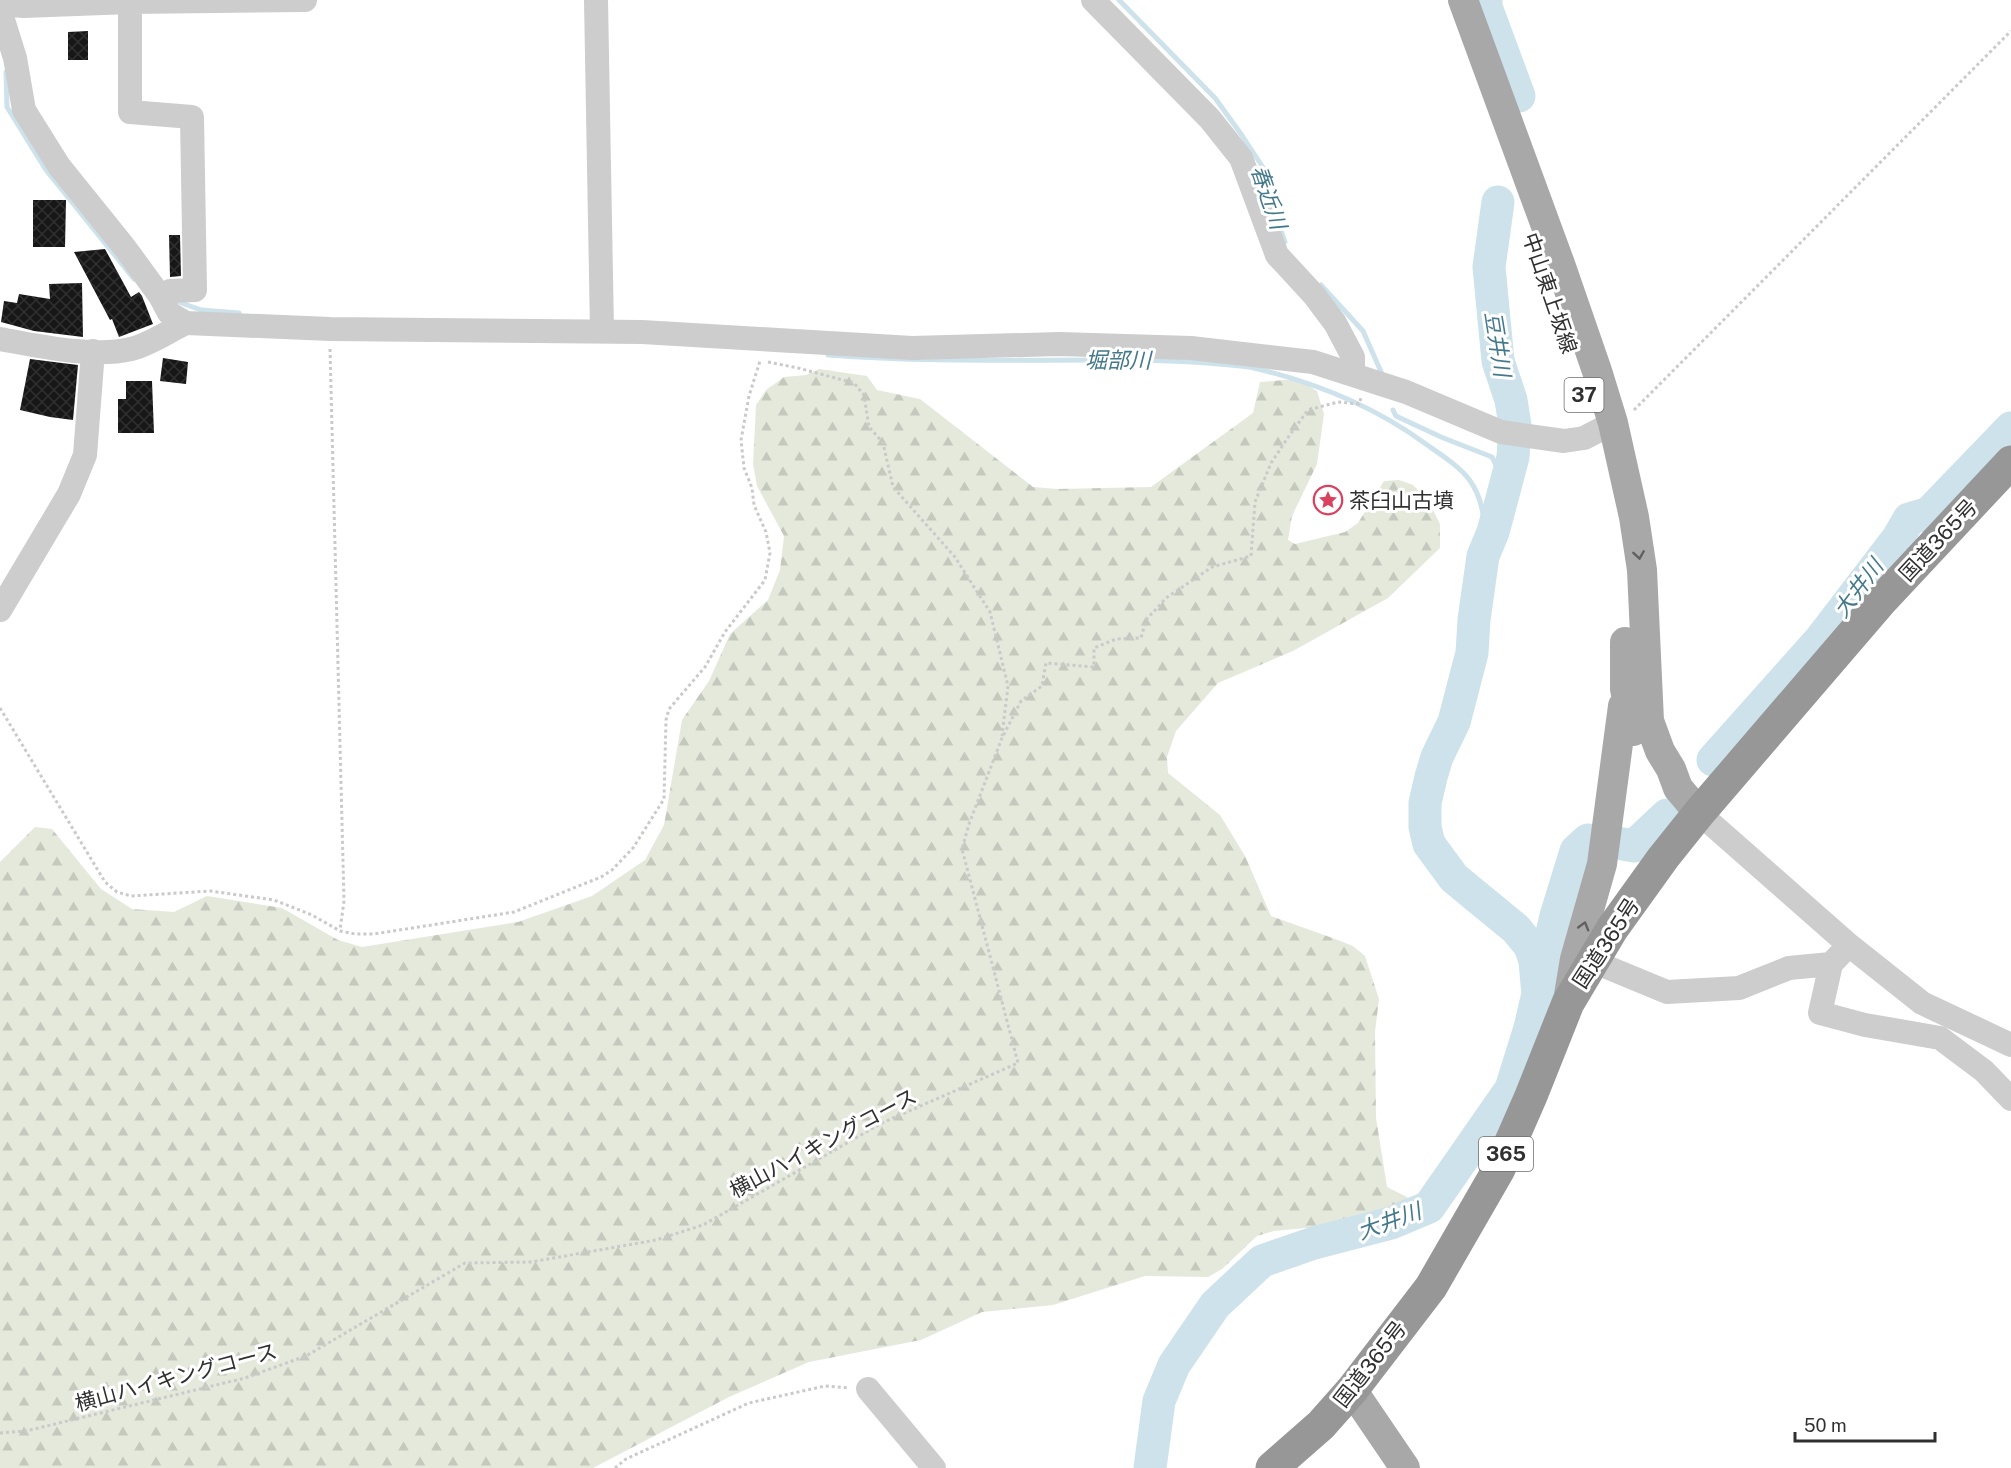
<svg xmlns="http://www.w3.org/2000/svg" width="2011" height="1468" font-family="'Public Sans','Noto Sans JP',sans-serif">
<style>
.forest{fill:url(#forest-firs)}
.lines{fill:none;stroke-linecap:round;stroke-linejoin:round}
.stream{stroke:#cde2ea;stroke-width:5}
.river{stroke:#cde2ea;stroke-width:33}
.building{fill:url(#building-cross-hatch)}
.path{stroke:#cacaca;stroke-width:3;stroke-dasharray:3 3;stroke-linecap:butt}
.minor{stroke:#cdcdcd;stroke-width:24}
.major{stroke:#a8a8a8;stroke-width:30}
.highway{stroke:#979797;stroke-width:33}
.oneway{stroke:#606060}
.labels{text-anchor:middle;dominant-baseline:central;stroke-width:6;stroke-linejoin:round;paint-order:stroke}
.shield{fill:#fff;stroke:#6e6e6e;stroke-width:1.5}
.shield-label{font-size:20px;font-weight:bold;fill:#303030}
.street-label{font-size:21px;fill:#303030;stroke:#fff}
.poi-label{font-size:21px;fill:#303030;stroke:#fff;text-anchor:start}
.water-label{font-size:22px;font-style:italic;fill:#44798c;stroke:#fff}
</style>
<defs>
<pattern id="forest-firs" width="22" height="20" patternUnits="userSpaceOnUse" patternTransform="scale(1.5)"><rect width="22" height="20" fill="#e5e9dc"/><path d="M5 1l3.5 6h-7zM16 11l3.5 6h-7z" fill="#c5c8bd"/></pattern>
<pattern id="building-cross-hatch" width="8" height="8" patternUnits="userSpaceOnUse" patternTransform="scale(1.5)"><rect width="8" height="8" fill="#171717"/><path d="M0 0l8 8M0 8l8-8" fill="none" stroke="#303030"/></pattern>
</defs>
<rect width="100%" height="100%" fill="#fff"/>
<!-- forest -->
<path class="forest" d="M819,369L867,376L877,390L920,399L1033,487L1057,489L1151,487L1253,413L1260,382L1297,379L1317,391L1324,414L1317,464L1292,516L1288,540L1295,544L1345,532L1358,523L1384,481L1399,480L1413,485L1429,502L1440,524V548L1388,598L1293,651L1218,683L1176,731L1167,757L1168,773L1220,815L1245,856L1271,916L1338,940L1353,946L1365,956L1379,999L1375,1032L1376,1118L1387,1187L1407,1197L1414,1210L1410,1225L1397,1234L1376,1238L1306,1228L1274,1231L1257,1236L1222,1269L1208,1277L1145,1276L1053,1305L982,1312L921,1340L809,1362L729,1397L593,1468H0V862L35,827L52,829L101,889L132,909L174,912L207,896L282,908L338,940L362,947L518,922L592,896L645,860L664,825L682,720L709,681L730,634L768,600L780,570L784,536L757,486L753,464L756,405L766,390L784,377L806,375Z"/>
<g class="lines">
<!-- stream -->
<path class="stream" d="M1119,0L1215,98L1241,134L1264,169L1268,193L1285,242
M6,72L7,107L46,170L134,279
M1321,285L1363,331L1382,374
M176,301L201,310L239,313
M828,355C919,362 1009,360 1100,360C1139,360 1178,360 1218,364C1229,365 1242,365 1254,368C1313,382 1373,406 1423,442C1461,469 1481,478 1485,529L1493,532
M1393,410L1396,416L1441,437L1492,457L1505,484"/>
<!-- river -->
<path class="river" d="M1486,0V7L1519,96
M1498,202L1489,267L1498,361L1511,400L1515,425L1513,457L1493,532L1483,556L1474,620L1472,653L1454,722L1437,757L1431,777L1425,803V827L1429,844L1454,878L1516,929L1530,946L1535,961L1538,995
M1713,760L1820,640L1898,538L1909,519L1929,513L2011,428
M1617,843L1634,846L1667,815
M1150,1468L1159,1401L1174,1365L1215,1305L1262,1261L1314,1243L1391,1223L1429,1207L1511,1089L1530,1028L1556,916L1576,851L1588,840"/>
</g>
<!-- building -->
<path class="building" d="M88,31V60H68V32Z
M33,200H66L65,247H33Z
M169,235H180L181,276L170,277Z
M105,249L131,297L139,292L142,296L153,324L119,337L112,319L110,320L74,252Z
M82,283L83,337L34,331L1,322L4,301L17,303L19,294L50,299L49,284Z
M163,358L188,362L186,384L160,381Z
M30,359L78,365L73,420L50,417L20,410Z
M126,381H152L154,433H118V399H126Z"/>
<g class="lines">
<!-- path -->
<path class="path" d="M330,349L344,901L340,930
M768,362L798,368L854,383L864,395L869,427L883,443L893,487L955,557L990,612L1008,686L1002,736
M1634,410L2011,31
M0,708L105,882L117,892L131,896L210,891L274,900L312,915L340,931L355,934H374L514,912L601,877L612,870L633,848L664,799L666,720L669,709L705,667L725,632L765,580L770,553L766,532L754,505L752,488L744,468L741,440L749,396L760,361H758
M0,1433L26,1431L245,1378L306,1356L465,1263L531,1262L656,1240L703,1225L882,1123L1018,1063L962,849L969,824L1002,738L1021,701L1042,686L1046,663L1094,667V648L1116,639L1141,638L1146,620L1166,598L1212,567L1251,556L1255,502L1271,463L1289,436L1308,410L1338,402L1359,404L1361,398
M615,1468L626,1459L749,1403L825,1386L849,1388"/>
<!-- minor -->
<path class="minor" d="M130,0V112L192,117L195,290L170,291L160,296
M596,0L602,331
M1093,0L1210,119L1241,158L1277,255L1314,295L1335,323L1353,357V375
M0,4L23,6L130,2L305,0
M0,10L15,58L24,110L59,166L125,248L160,296L169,313L186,323L330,329L642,332L912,348L1059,344L1191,348L1313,362L1406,392L1501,432L1564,441L1584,438L1613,423
M0,339C38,346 93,358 131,349C149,345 169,331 186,323
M0,610L69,494L85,455L93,351
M1699,813L1849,945L1922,1003L2011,1045
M1594,959L1609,968L1667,992L1739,988L1789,968L1831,964L1849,945
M1831,964L1820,1013L1865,1025L1940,1038L1984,1071L2011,1099
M868,1389L934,1468"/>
<!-- major -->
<path class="major" d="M1463,0L1560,264L1597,371L1613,423L1634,517L1642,570L1649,721L1660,751L1671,769L1678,788L1699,813
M1625,642V689L1633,731
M1568,1001L1575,959L1602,864L1623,706
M1352,1390L1405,1468"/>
<!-- highway -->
<path class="highway" d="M1272,1468L1321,1425L1352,1390L1431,1287L1499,1169L1531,1096L1568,1003L1612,929L1663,858L1699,813L1881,601L2011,462"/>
</g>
<!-- one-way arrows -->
<defs><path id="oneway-chevron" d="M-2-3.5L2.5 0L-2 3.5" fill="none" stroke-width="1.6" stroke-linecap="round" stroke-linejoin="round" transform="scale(1.5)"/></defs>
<g class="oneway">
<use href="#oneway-chevron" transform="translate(1639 555) rotate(81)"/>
<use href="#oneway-chevron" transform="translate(1584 926) rotate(-74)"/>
</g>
<!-- icons -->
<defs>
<g id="sight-ring" transform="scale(1.5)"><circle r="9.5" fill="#fff" stroke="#d8425f" stroke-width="1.5"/><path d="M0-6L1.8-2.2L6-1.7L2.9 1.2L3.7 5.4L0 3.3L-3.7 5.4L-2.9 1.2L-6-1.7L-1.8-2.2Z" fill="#d8425f"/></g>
</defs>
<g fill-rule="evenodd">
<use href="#sight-ring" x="1328" y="500"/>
</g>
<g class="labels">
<!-- shield labels -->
<g class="shield">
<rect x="1564.5" y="378" width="39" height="34" rx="4.5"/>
<rect x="1479" y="1137" width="54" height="34" rx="4.5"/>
</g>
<g class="shield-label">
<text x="1584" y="395">37</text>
<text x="1506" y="1154">365</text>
</g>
<!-- street labels -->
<g class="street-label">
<text transform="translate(1550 293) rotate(71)">中山東上坂線</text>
<text transform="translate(1938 540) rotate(-47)">国道365号</text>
<text transform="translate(1606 943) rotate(-57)">国道365号</text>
<text transform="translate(823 1143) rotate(-28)">横山ハイキングコース</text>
<text transform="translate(1370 1364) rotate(-52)">国道365号</text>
<text transform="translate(176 1377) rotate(-15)">横山ハイキングコース</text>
</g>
<!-- poi labels -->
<g class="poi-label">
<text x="1349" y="500">茶臼山古墳</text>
</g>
<!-- water labels -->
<g class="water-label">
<text transform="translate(1269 197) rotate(71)">春近川</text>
<text transform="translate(1498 344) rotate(81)">豆井川</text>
<text x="1118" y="360">堀部川</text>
<text transform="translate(1858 588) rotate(-53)">大井川</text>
<text transform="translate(1389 1221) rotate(-20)">大井川</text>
</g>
</g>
<!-- scale -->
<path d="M1795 1432v9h140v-9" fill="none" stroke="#303030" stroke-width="3"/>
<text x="1804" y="1432" font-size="18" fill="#303030" stroke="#ffffff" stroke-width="4.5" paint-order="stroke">50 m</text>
</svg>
